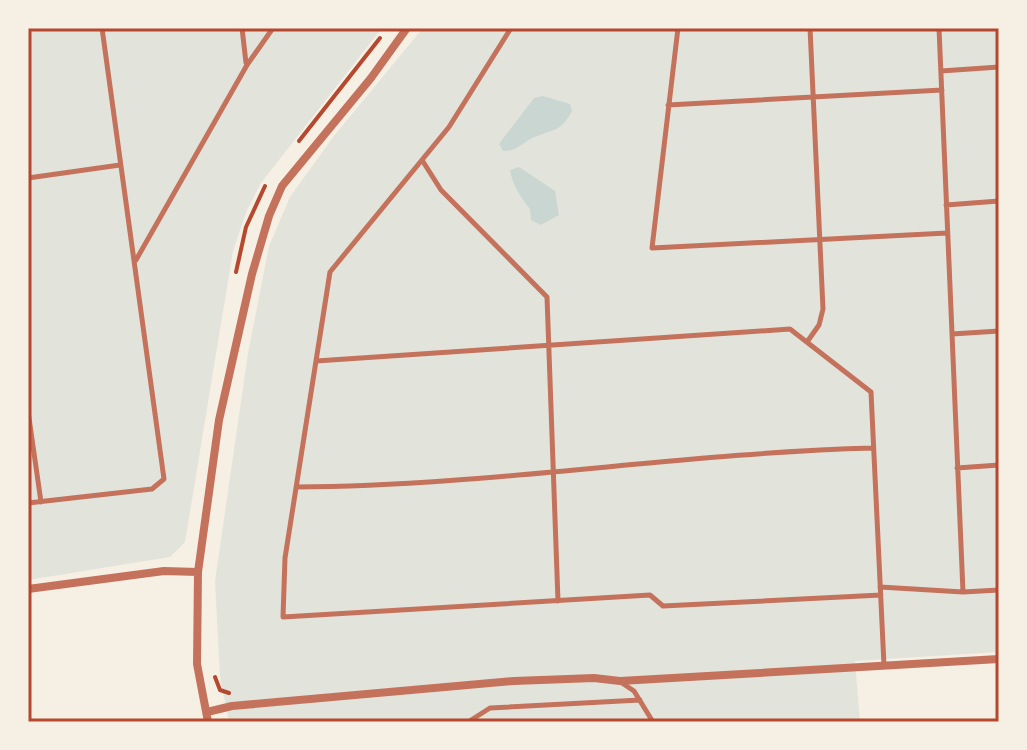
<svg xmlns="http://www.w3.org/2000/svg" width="1027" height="750" font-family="Montserrat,sans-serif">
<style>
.green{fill:#e2e4dc}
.water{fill:#c9d6d2}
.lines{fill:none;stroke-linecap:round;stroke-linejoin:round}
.path{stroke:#b5482f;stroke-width:4}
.service{stroke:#c5725c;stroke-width:5}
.minor{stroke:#c5725c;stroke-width:8}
.neatline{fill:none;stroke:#b5482f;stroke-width:3}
</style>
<rect width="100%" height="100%" fill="#f6efe4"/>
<!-- green -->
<path class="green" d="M28,28H382L261,183L247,210L233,251L185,542L170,557L28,580Z
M423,28H999V652L855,661L860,722H229L220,677L215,581L248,353L269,246L290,197L333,137Z"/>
<!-- water -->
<path class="water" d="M543,96L570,104L572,111C560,132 557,128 537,136C523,141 519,151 503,151L499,144L534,98Z
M519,167L555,191L559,215L541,225L531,220L530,209C522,199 512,185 510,170Z"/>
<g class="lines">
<!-- path -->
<path class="path" d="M299,141L380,38
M236,272L246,227L265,186
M215,677L220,690L229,693"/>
<!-- service -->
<path class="service" d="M242,28L246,63
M511,28L449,127L330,272L285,558L283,617L650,595L663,606L881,595
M678,28L652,248L947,233
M939,28L963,592
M941,71L999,67
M668,105L942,90
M422,160L441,190L547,297L558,601
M28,178L120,165
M946,205L999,201
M136,260L247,65L273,28
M952,334L999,331
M807,342L819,325L823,309L810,28
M316,361L790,329L871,392L884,665
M28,411L41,502
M957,468L999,465
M296,487C489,486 681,453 873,448
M28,503L152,489L164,479L102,28
M880,587L963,592L999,590
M622,683L634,691L653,722
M468,722L490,708L640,700"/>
<!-- minor -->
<path class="minor" d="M28,589L164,571L198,572
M207,712L232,706L514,681L594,678L620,681L999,659
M208,722L197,664L198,572L219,420L252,274L269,216L282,186L371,78L407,28"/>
</g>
<!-- border -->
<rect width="1027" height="750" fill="none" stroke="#f6efe4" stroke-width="60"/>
<rect x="30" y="30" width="967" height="690" class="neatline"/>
</svg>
